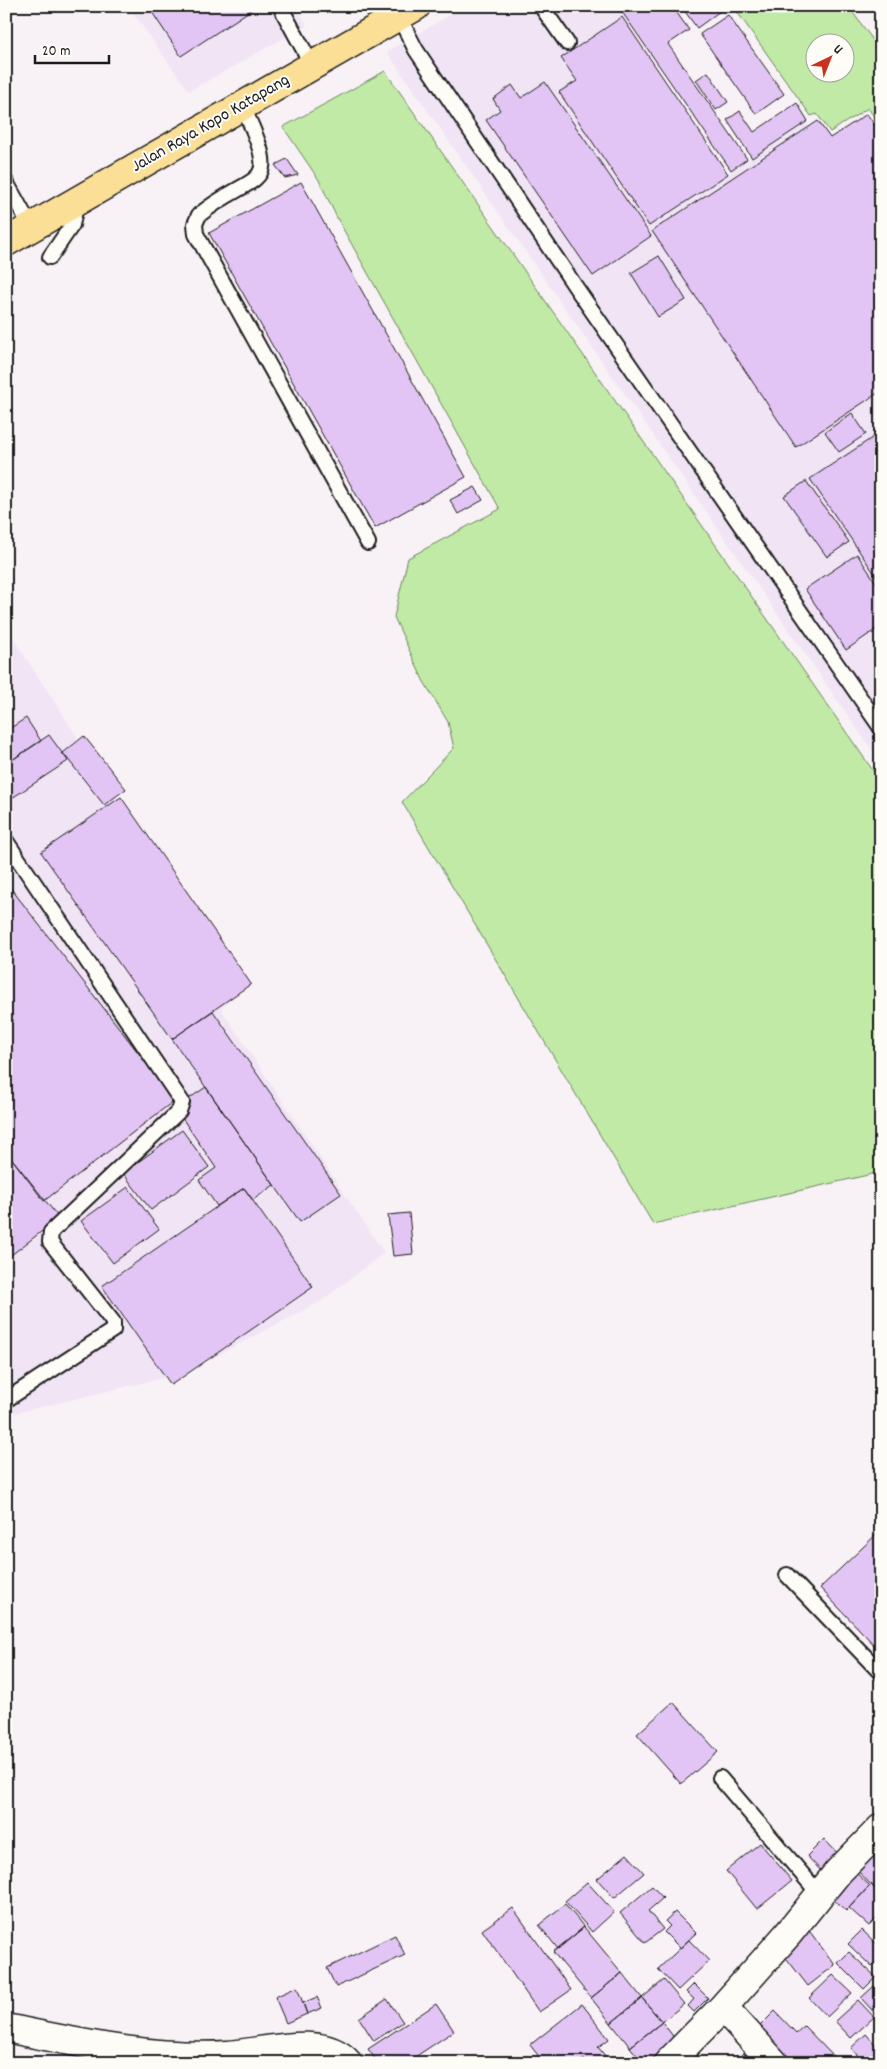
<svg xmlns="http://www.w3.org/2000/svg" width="887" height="2069" font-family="Dekko,sans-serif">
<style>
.built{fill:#f1e4f5}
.green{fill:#c1eaa6;stroke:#6e8361;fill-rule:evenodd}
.building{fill:#e2c5f4;stroke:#1c1c1c}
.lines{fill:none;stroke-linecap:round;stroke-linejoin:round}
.service-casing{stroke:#1c1c1c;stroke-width:18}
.minor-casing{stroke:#1c1c1c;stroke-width:31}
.primary-casing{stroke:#1c1c1c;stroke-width:31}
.service{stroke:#fdfcf7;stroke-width:14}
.minor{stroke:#fdfcf7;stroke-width:28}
.primary{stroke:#fbdf96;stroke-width:28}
.labels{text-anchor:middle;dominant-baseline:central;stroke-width:4;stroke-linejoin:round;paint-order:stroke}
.street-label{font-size:18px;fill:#1c1c1c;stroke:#fdfcf7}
</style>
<rect width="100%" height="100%" fill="#f8f1f6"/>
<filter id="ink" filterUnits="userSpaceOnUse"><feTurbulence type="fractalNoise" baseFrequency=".02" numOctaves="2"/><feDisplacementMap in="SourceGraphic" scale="10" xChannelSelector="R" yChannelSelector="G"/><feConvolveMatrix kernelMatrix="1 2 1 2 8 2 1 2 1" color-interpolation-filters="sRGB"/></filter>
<g filter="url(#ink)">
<!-- built -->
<path class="built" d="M128,6H294L307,25L189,91Z
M465,6H618L723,177L804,122L828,148L881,145V763L387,52Z
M6,628L242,988L221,1009L384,1253L321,1301L184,1373L6,1415Z"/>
<!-- green -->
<path class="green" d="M733,6H848L881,51V127L868,108L830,132L817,114L811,116ZM814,42H844V72H814Z
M385,71L881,782V1172L653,1224L402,802L454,748L448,722L423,680L394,617L408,558L500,509L337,218L319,180L283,127Z"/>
<!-- building -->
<path class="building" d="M148,6H257L181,56Z
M618,6H672L689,30L668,44L747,159L731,170Z
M681,6H716L720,11L697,28Z
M728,15L784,94L756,114L700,34Z
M622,17L728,174L649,226L559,92L577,81L561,58Z
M708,72L728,102L716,110L696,80Z
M545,82L651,236L593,276L486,120L500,110L493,99L512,85L521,98Z
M797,103L808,121L752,158L727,120L740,111L754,132Z
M867,114L881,134V391L796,447L652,231L818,121L830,138Z
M287,159L298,175L285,178L275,165Z
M301,182L466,477L375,528L209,233Z
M659,256L686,300L658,317L631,273Z
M852,413L866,434L839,452L825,432Z
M881,432V583L810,479Z
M806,481L849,542L827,557L784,496Z
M475,487L483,500L458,514L450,500Z
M857,554L881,590V626L846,650L805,589Z
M26,718L41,741L6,764V731Z
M49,735L68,761L6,802V764Z
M84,736L126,789L104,805L63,753Z
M121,797L251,984L172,1039L41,852Z
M6,882L175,1100L44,1201L6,1151Z
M213,1011L341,1194L300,1222L172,1039Z
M206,1087L274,1185L253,1200L244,1188L217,1206L199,1180L216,1168L180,1115L189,1109L184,1102Z
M182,1130L209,1167L151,1210L123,1173Z
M6,1151L59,1218L6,1259Z
M128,1187L159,1229L113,1263L81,1221Z
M244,1188L313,1287L171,1385L102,1286Z
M409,1213L413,1254L393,1256L388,1215Z
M881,1530V1652L820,1588Z
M673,1702L718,1752L681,1784L637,1734Z
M824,1839L841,1857L824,1874L807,1856Z
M760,1843L792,1881L757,1909L726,1871Z
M881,1846V1883L875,1889L856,1869Z
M627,1854L644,1873L614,1898L597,1879Z
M850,1867L870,1886L846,1911L826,1892Z
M587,1882L614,1912L592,1932L565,1901Z
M871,1884L879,1891L881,1889V1914L869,1926L849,1908Z
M652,1886L663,1898L648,1911L663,1929L645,1943L620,1913Z
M565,1904L584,1927L558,1949L539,1925Z
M513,1908L571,1990L539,2012L482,1930Z
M675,1912L696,1933L680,1948L664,1932L670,1926L665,1921Z
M584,1927L622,1973L591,1998L553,1952Z
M807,1928L835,1965L808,1986L780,1950Z
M862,1930L881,1948V1958L872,1967L848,1944Z
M395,1935L405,1955L336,1987L327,1968Z
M689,1940L709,1961L678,1990L658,1969Z
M849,1952L876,1977L864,1989L838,1963Z
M622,1973L642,1998L611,2023L591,1998Z
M833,1975L852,1993L827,2017L809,1998Z
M664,1980L684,2004L662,2022L642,1998Z
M694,1984L708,1998L694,2012L688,2006L694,1999L686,1992Z
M874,1986L881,1994V2020L861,1998Z
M297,1987L307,2014L286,2023L275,1997Z
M317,1997L322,2008L307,2014L303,2003Z
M642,1998L662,2022L630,2047L611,2023Z
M387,1999L403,2022L374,2041L359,2018Z
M858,2000L874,2017L851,2038L835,2021Z
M436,2004L454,2031L406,2063H378L368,2049Z
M582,2004L609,2039L598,2047L610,2062L587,2063L584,2059L579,2063H544L530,2045Z
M775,2011L796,2033L804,2026L836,2059L832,2063H783L757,2029Z
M662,2022L676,2040L648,2063H643L630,2047Z
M866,2034L881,2051V2063H864L851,2048Z
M743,2053L754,2063H734Z"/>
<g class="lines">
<!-- service casing -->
<g class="service-casing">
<path id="service" d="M280,6L313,67
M541,6L567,43
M399,17L416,50L577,289L881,728
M242,105C284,194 257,168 199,215L195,224L196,234L368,543
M6,182L31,227
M50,257L72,225L77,201
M6,841L182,1102L179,1111L174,1116L51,1232L50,1242L113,1322V1330L6,1400
M787,1575L881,1673
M720,1778L820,1895"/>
</g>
<!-- minor casing -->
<g class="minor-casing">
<path id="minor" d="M723,2007L774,2063
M6,2028C79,2043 153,2060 228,2055C262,2053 323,2033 348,2063
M668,2063L723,2007L788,1934L838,1872L881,1828"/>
</g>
<!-- primary casing -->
<g class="primary-casing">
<path id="primary" d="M6,242L416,6"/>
</g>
<!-- service -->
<use href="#service" class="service"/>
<!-- minor -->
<use href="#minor" class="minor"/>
<!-- primary -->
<use href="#primary" class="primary"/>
</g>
</g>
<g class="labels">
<!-- street labels -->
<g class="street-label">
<text transform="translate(211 124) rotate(-30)">Jalan Raya Kopo Katapang</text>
</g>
</g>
<!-- margin -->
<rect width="887" height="2069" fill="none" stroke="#fdfcf7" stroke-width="25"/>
<rect x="12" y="12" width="862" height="2044" fill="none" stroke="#1c1c1c" stroke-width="2" filter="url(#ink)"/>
<!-- north arrow -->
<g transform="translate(830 58) rotate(43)"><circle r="24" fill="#fdfcf7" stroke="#a3a29f"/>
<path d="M0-4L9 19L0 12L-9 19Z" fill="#c8321e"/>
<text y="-8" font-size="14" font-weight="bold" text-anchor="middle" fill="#1c1c1c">U</text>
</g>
<!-- scale -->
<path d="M35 55v8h74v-8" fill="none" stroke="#1c1c1c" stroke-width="2.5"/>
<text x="42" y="55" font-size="15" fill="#1c1c1c" stroke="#fdfcf7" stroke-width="4" paint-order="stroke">20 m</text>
</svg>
